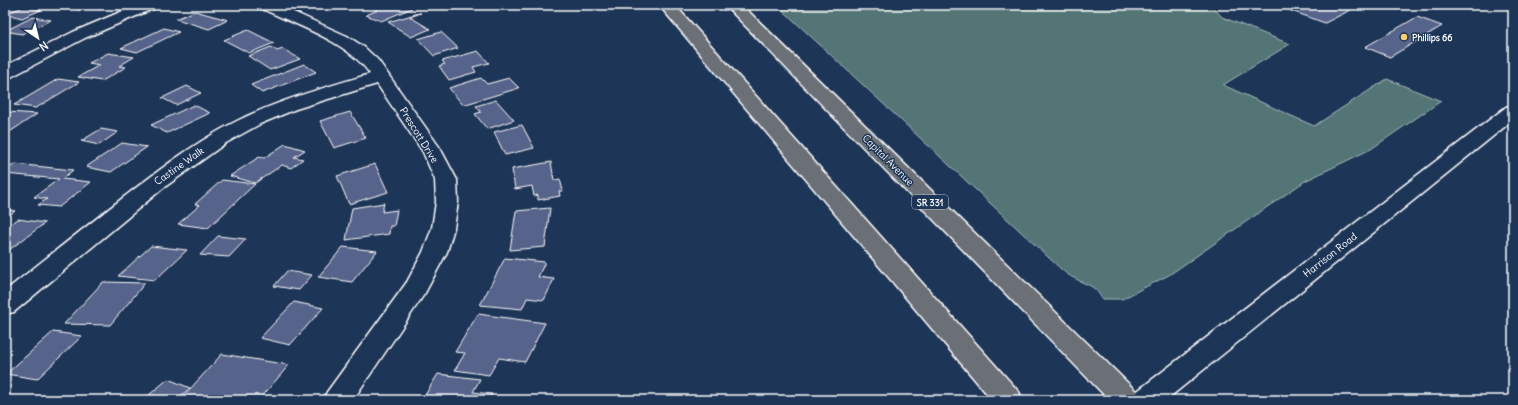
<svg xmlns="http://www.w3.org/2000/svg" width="1518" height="405" font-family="Delius,sans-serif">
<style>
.green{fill:#527576;stroke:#a8baba}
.building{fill:#57638a;stroke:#fff}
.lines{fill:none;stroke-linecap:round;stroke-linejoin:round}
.minor-casing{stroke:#fff;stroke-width:3}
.highway-casing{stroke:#fff;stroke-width:3}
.minor{fill:#1d3557;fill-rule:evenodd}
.highway{fill:#6b6f75;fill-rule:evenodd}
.poi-dot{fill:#ffd166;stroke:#1d3557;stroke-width:1.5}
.labels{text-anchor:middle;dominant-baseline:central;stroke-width:3;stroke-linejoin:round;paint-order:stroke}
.far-poi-label{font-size:9px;font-weight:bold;fill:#fff;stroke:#1d3557;text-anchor:start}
.shield{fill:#1d3557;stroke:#bbc2cd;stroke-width:1}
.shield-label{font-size:9px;font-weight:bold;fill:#fff}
.street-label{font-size:10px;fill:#fff;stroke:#1d3557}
</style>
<rect width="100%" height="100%" fill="#1d3557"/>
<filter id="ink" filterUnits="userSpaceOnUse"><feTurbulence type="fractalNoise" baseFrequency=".025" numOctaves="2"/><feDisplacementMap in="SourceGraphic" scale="8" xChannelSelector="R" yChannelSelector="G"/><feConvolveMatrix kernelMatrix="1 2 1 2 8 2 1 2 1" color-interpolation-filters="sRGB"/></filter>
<g filter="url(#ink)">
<!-- green -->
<path class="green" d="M777,5H1211L1222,17L1290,44L1223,85L1314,126L1387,79L1441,101L1371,149L1305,181L1169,275L1122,299H1102C1094,284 1088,286 1076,279C1071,277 1066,273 1062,270Z"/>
<!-- building -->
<path class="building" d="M64,5H93L79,10Z
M368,5H405L412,8L381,21L366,15L378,10Z
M1295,5H1360L1325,23L1286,9Z
M25,6L41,10L22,18L6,14Z
M195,11L228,20L209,29L176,19Z
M419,13H421L410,17L430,29L411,37L388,22Z
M33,17L51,20L22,34L5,31Z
M1417,17L1442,26L1390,57L1365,47Z
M164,28L179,32L137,52L121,48Z
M248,30L274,43L249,53L224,40Z
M441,32L458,48L434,56L418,39Z
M271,47L277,51L283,49L300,59L270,70L248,56Z
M478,51L489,63L473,67L476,72L449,80L439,66L445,64L442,61Z
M108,53L134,57L119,66L126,67L102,81L78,77L100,65L89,63Z
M304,64L316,72L262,93L251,85Z
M481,78L487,84L509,78L519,88L463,105L449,88Z
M58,79L79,82L36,108L14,105Z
M187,86L201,93L176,105L162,98Z
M496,100L514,120L487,129L475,114L481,112L476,106Z
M194,105L210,113L167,133L151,125Z
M8,112L37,114L5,135V113Z
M350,112L366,138L334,148L320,121Z
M522,125L534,148L505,155L494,132Z
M101,129L118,132L99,145L81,141Z
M122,143L147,147L111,172L86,167Z
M285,144L305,150L294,157L303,159L291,168L282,165L255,183L230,176L259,157L264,158Z
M551,162L554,180L560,179L563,191H559L560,196L538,200V195L534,196L532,186L515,189L512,169Z
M15,164L73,170L62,179L91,182L59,207L38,205L47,199L34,197L59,179L5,174V171Z
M375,164L388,192L349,204L337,176Z
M222,180L255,184L208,228L178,224L200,205L195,204Z
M384,203L382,212L397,210L394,226H390L389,234L346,240L352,208Z
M550,208L545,247L510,250L516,211Z
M5,209L15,211L5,218Z
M18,219L45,223L5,253V228Z
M218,236L246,239L229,257L200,255Z
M151,246L187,250L155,280L118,276Z
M343,247L377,251L352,282L318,277Z
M505,258L545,262L538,277L554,279L544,300L527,298L522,309L480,305Z
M287,271L312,275L299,290L274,286Z
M103,282L145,283L110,325L64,324Z
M294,302L323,308L290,345L260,338Z
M478,314L545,323L525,362L499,358L489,375L455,370L465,353L455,352Z
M53,332L82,336L37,379L6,374Z
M222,354L289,365L259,400H180Z
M438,374L480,379L473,392L492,394L489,400H422Z
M168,379L190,388L176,400H143Z"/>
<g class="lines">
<!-- minor casing -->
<g class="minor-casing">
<path id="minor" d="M137,5H158L155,8L85,38L11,77L5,78V66L73,32Z
M257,5H278L347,36L364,47L378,60L440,148L457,180L458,202L454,228L447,252L425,293L353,400H323L327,392L407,282L423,252L432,228L436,202L435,180L423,152L377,84L296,109L260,124L226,143L162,189L14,312L5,314V291C44,260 84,228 124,197C158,171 193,144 231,124C275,101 323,88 370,74C349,42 294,24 260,8Z
M1513,105V120L1166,400H1132L1136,392L1506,107Z"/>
</g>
<!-- highway casing -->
<g class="highway-casing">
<path id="highway" d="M659,5H675L1019,392L1023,400H992Z
M725,5H742L1137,392L1141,400H1109Z"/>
</g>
<!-- minor -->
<use href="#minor" class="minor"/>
<!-- highway -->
<use href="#highway" class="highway"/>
</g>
</g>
<!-- markers -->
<circle class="poi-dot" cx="1404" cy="37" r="4"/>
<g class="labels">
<!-- far-poi labels -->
<g class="far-poi-label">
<text x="1412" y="37">Phillips 66</text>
</g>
<!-- shield labels -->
<rect class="shield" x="912" y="195" width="36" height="14" rx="3"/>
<g class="shield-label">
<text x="930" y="202">SR 331</text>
</g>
<!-- street labels -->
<g class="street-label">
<text transform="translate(419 135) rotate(58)">Prescott Drive</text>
<text transform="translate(888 160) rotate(45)">Capital Avenue</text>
<text transform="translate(179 166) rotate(-35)">Castine Walk</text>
<text transform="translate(1330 255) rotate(-38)">Harrison Road</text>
</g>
</g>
<!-- margin -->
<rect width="1518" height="405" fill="none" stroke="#1d3557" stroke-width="20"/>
<rect x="10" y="10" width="1498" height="385" fill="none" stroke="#fff" stroke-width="1.5" filter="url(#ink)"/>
<!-- north arrow -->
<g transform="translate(38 38) rotate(145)" stroke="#1d3557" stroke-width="3" paint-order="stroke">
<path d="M0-3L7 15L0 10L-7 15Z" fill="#ffffff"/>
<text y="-6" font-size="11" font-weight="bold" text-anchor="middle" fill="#ffffff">N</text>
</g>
</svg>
